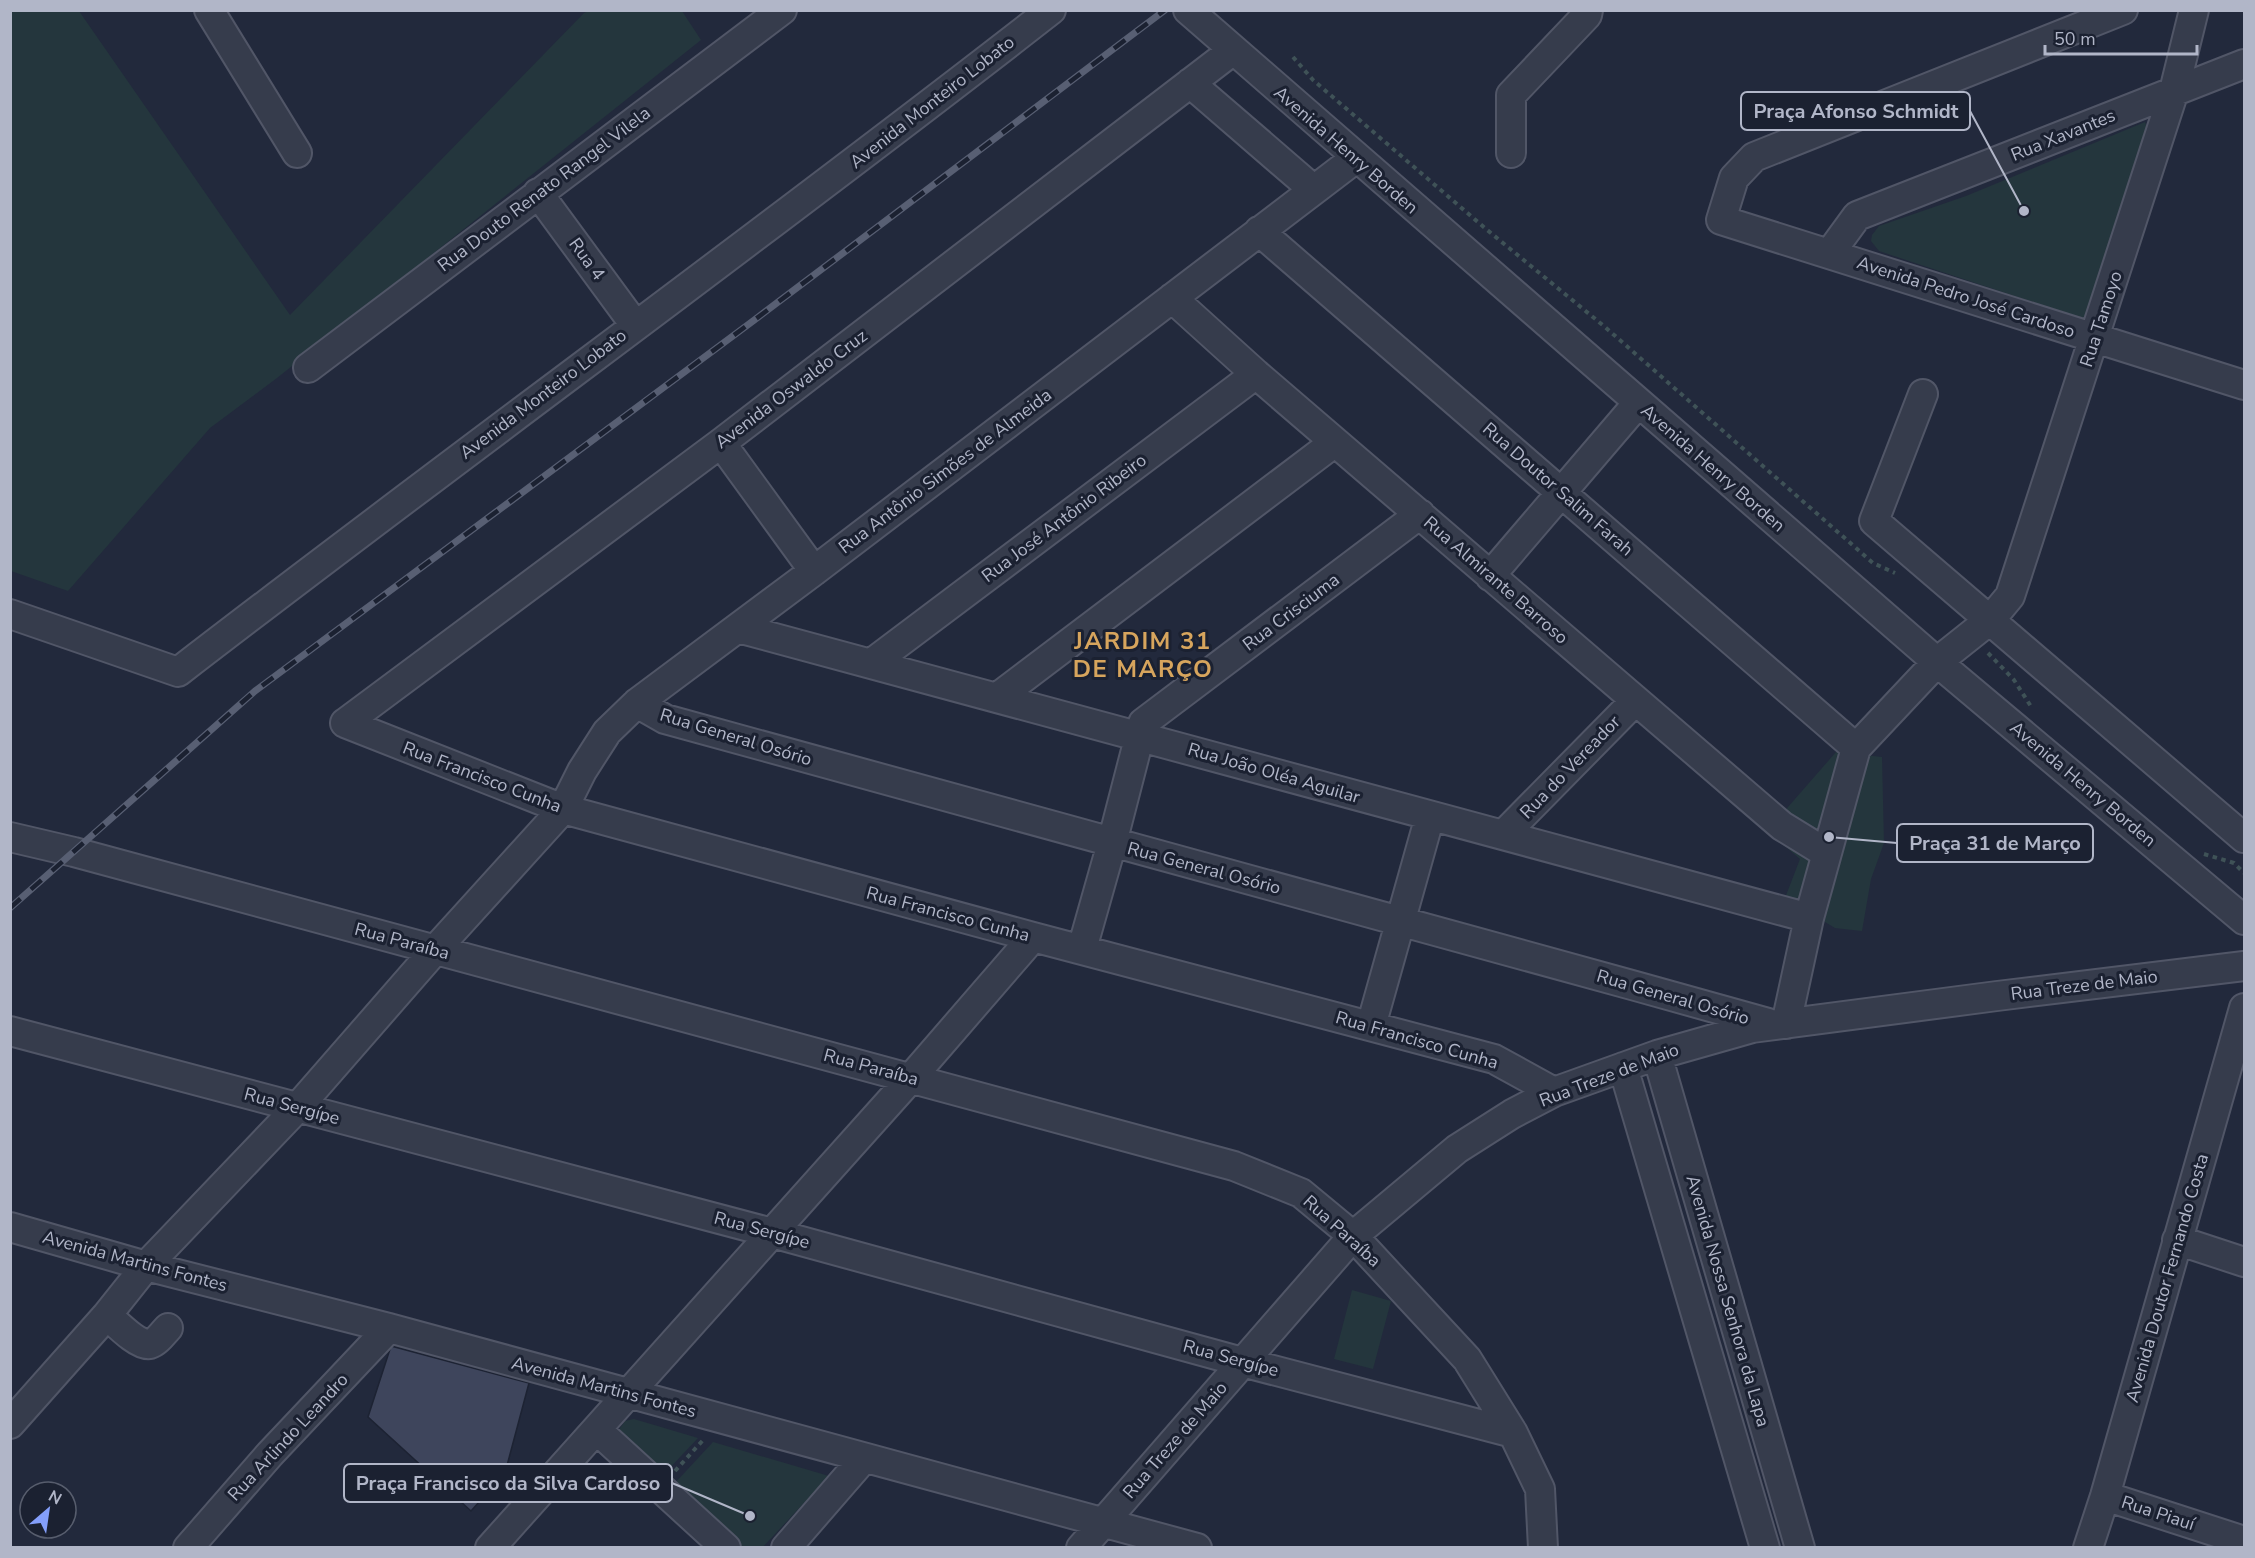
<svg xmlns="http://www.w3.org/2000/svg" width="2255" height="1558" font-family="'Nunito Sans',sans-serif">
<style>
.green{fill:#24363d}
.building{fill:#3e455c;stroke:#1d2333;stroke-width:1.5}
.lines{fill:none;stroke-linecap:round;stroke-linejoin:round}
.minor-casing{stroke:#515667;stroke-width:32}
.path{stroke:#3f5257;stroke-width:4;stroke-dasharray:4.5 4.5;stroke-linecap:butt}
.minor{stroke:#363c4c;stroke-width:28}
.rail-casing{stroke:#585f73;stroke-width:7}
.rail{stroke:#1b2131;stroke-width:4.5;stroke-dasharray:14;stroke-linecap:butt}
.labels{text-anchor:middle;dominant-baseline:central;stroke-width:6;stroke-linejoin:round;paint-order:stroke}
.street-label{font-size:18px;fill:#b1b6c8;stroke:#1b2131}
.district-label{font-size:24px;font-weight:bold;letter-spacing:1.5px;fill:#d7a55d;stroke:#1b2131}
.leader{fill:none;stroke:#b1b6c8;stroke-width:2}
.callout-dot{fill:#b1b6c8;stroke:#1b2131;stroke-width:2}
.callout{fill:#1b2131;stroke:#b1b6c8;stroke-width:2}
.callout-label{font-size:20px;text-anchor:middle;font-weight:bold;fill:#b1b6c8}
</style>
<rect width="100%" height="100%" fill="#22293c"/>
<!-- green -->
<path class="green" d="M591,10L682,11L701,40L277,378L210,428L68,591L11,571L10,11H79L290,315L584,13Z
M2145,122L2148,130L2089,313L2084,319L1879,251L1871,241L1872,235L1879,226L1966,196Z
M1836,752L1882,757L1884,843L1871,879L1862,931L1835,928L1785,898L1800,859L1767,831Z
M1352,1290L1391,1301L1373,1369L1334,1359Z
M634,1419L698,1438L664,1474L618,1431L625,1421Z
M713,1442L829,1476L762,1548L742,1547L674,1484Z"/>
<!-- building -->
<path class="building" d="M391,1346L529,1383L505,1473L471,1511L368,1417Z"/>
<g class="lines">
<!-- minor casing -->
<g class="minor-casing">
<path id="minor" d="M209,10L297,153
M1188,10L1937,662L2244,920
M2123,10L1754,157L1734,178L1721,220L2244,385
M1190,83L1314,190
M1511,153V95L1587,15L1588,10
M538,193L635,325
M1259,231L1856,748
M1830,253L1857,216L2244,64
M1172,298L1256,374L1782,826L1826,853
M308,368L782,10
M1923,394L1874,521L2244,838
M721,443L814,571
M1490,576L1638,403
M10,614L178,672C467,449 763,235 1051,10
M738,628L1809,918
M872,663L1256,374
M998,697L1335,442
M637,703L665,719C1033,821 1401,920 1768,1023
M345,723L563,809L1033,937L1494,1059L1554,1092
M345,723L721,443L1232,51
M1504,834L1635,701
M10,837L74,852L1234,1166L1301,1193L1353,1236L1467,1359L1513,1433L1540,1489L1543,1548
M1082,949L1112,843L1143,723L1420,514
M1786,1024L1809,918L1856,748L1937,662L1991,619L2010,596L2174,91L2194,10
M1371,1026L1430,816
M10,1031L772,1233L1242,1362L1513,1433
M1657,1055L1800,1548
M1623,1067L1765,1548
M10,1227L146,1266L389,1328L1197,1548
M2177,1240L2244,1262
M107,1315C116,1323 139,1347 150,1344C157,1342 163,1333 168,1328
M10,1424L107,1315L146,1266L298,1107L435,950L563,809L582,771L607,732L637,703L814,571L1356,158
M597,1430L726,1548
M2105,1496L2244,1541
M188,1548L270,1454L389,1328
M490,1548L911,1078L1033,937
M786,1548L864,1458
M1081,1548L1353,1236L1457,1149L1512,1114L1554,1092L1657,1055L1752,1028L1997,996L2244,966
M2088,1548L2105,1496L2244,1008"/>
</g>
<!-- path -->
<path class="path" d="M1293,57L1313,80L1486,229L1605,327L1873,563L1895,573
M1988,653L2014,680L2032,708
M2204,854L2234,863L2244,873
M675,1471L704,1439"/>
<!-- minor -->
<use href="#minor" class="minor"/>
<!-- rail casing -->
<g class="rail-casing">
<path id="rail" d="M10,908L255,691L753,321L1165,10"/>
</g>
<!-- rail -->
<use href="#rail" class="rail"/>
</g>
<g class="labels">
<!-- street labels -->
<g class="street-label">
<text transform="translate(932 102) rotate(-38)">Avenida Monteiro Lobato</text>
<text transform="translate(2063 135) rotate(-22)">Rua Xavantes</text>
<text transform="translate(1346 150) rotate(41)">Avenida Henry Borden</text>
<text transform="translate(544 189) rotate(-37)">Rua Douto Renato Rangel Vilela</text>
<text transform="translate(587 259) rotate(54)">Rua 4</text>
<text transform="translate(1966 297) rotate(18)">Avenida Pedro José Cardoso</text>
<text transform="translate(2101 319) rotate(-72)">Rua Tamoyo</text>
<text transform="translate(791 389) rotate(-37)">Avenida Oswaldo Cruz</text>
<text transform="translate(543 394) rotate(-37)">Avenida Monteiro Lobato</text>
<text transform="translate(1713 468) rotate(41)">Avenida Henry Borden</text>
<text transform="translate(945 471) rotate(-37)">Rua Antônio Simões de Almeida</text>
<text transform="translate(1558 489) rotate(41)">Rua Doutor Salim Farah</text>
<text transform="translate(1064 518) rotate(-37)">Rua José Antônio Ribeiro</text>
<text transform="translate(1496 580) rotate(41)">Rua Almirante Barroso</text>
<text transform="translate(1291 612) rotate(-37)">Rua Crisciuma</text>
<text transform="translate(736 737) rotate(17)">Rua General Osório</text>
<text transform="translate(1570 767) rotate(-46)">Rua do Vereador</text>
<text transform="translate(1274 773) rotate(16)">Rua João Oléa Aguilar</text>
<text transform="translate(482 777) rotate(21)">Rua Francisco Cunha</text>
<text transform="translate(2083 784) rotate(40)">Avenida Henry Borden</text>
<text transform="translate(1204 868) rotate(15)">Rua General Osório</text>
<text transform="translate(948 914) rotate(15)">Rua Francisco Cunha</text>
<text transform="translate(402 941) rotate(15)">Rua Paraíba</text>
<text transform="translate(2084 985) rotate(-7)">Rua Treze de Maio</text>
<text transform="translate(1673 997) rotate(16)">Rua General Osório</text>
<text transform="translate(1417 1040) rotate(16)">Rua Francisco Cunha</text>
<text transform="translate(871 1067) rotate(15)">Rua Paraíba</text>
<text transform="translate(1609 1075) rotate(-21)">Rua Treze de Maio</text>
<text transform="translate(292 1106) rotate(15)">Rua Sergípe</text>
<text transform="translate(762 1230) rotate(15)">Rua Sergípe</text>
<text transform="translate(1342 1231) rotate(42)">Rua Paraíba</text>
<text transform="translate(135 1261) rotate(15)">Avenida Martins Fontes</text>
<text transform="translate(2167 1278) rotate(-74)">Avenida Doutor Fernando Costa</text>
<text transform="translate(1728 1301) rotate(74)">Avenida Nossa Senhora da Lapa</text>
<text transform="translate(1231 1358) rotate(15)">Rua Sergípe</text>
<text transform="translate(604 1387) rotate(15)">Avenida Martins Fontes</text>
<text transform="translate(288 1437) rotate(-47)">Rua Arlindo Leandro</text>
<text transform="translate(1175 1440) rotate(-49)">Rua Treze de Maio</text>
<text transform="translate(2158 1513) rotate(18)">Rua Piauí</text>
</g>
<!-- district labels -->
<g class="district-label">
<text x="1143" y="641">JARDIM 31<tspan x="1143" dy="28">DE MARÇO</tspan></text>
</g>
</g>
<!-- callouts -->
<path class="leader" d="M2024 211L1970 111M1829 837L1897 843M750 1516L672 1483"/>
<g class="callout-dot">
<circle cx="2024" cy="211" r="6"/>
<circle cx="1829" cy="837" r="6"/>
<circle cx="750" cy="1516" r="6"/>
</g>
<g class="callout">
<rect x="1741" y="92" width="229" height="38" rx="6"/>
<rect x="1897" y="824" width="196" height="38" rx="6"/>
<rect x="344" y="1464" width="328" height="38" rx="6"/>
</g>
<g class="callout-label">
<text x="1856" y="118">Praça Afonso Schmidt</text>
<text x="1995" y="850">Praça 31 de Março</text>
<text x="508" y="1490">Praça Francisco da Silva Cardoso</text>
</g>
<!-- border -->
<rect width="2255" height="1558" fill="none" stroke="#b1b6c8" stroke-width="24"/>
<!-- north arrow -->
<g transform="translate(48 1510) rotate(29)"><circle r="28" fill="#1b2131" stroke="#575d6d" stroke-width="1.5"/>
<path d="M0-4.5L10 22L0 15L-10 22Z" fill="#849ffb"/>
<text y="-9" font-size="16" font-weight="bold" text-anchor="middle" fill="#b1b6c8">N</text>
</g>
<!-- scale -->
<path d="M2045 45v9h152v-9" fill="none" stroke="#b1b6c8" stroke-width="3"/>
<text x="2054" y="45" font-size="18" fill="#b1b6c8" stroke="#1b2131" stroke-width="4.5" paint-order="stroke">50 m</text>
</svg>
